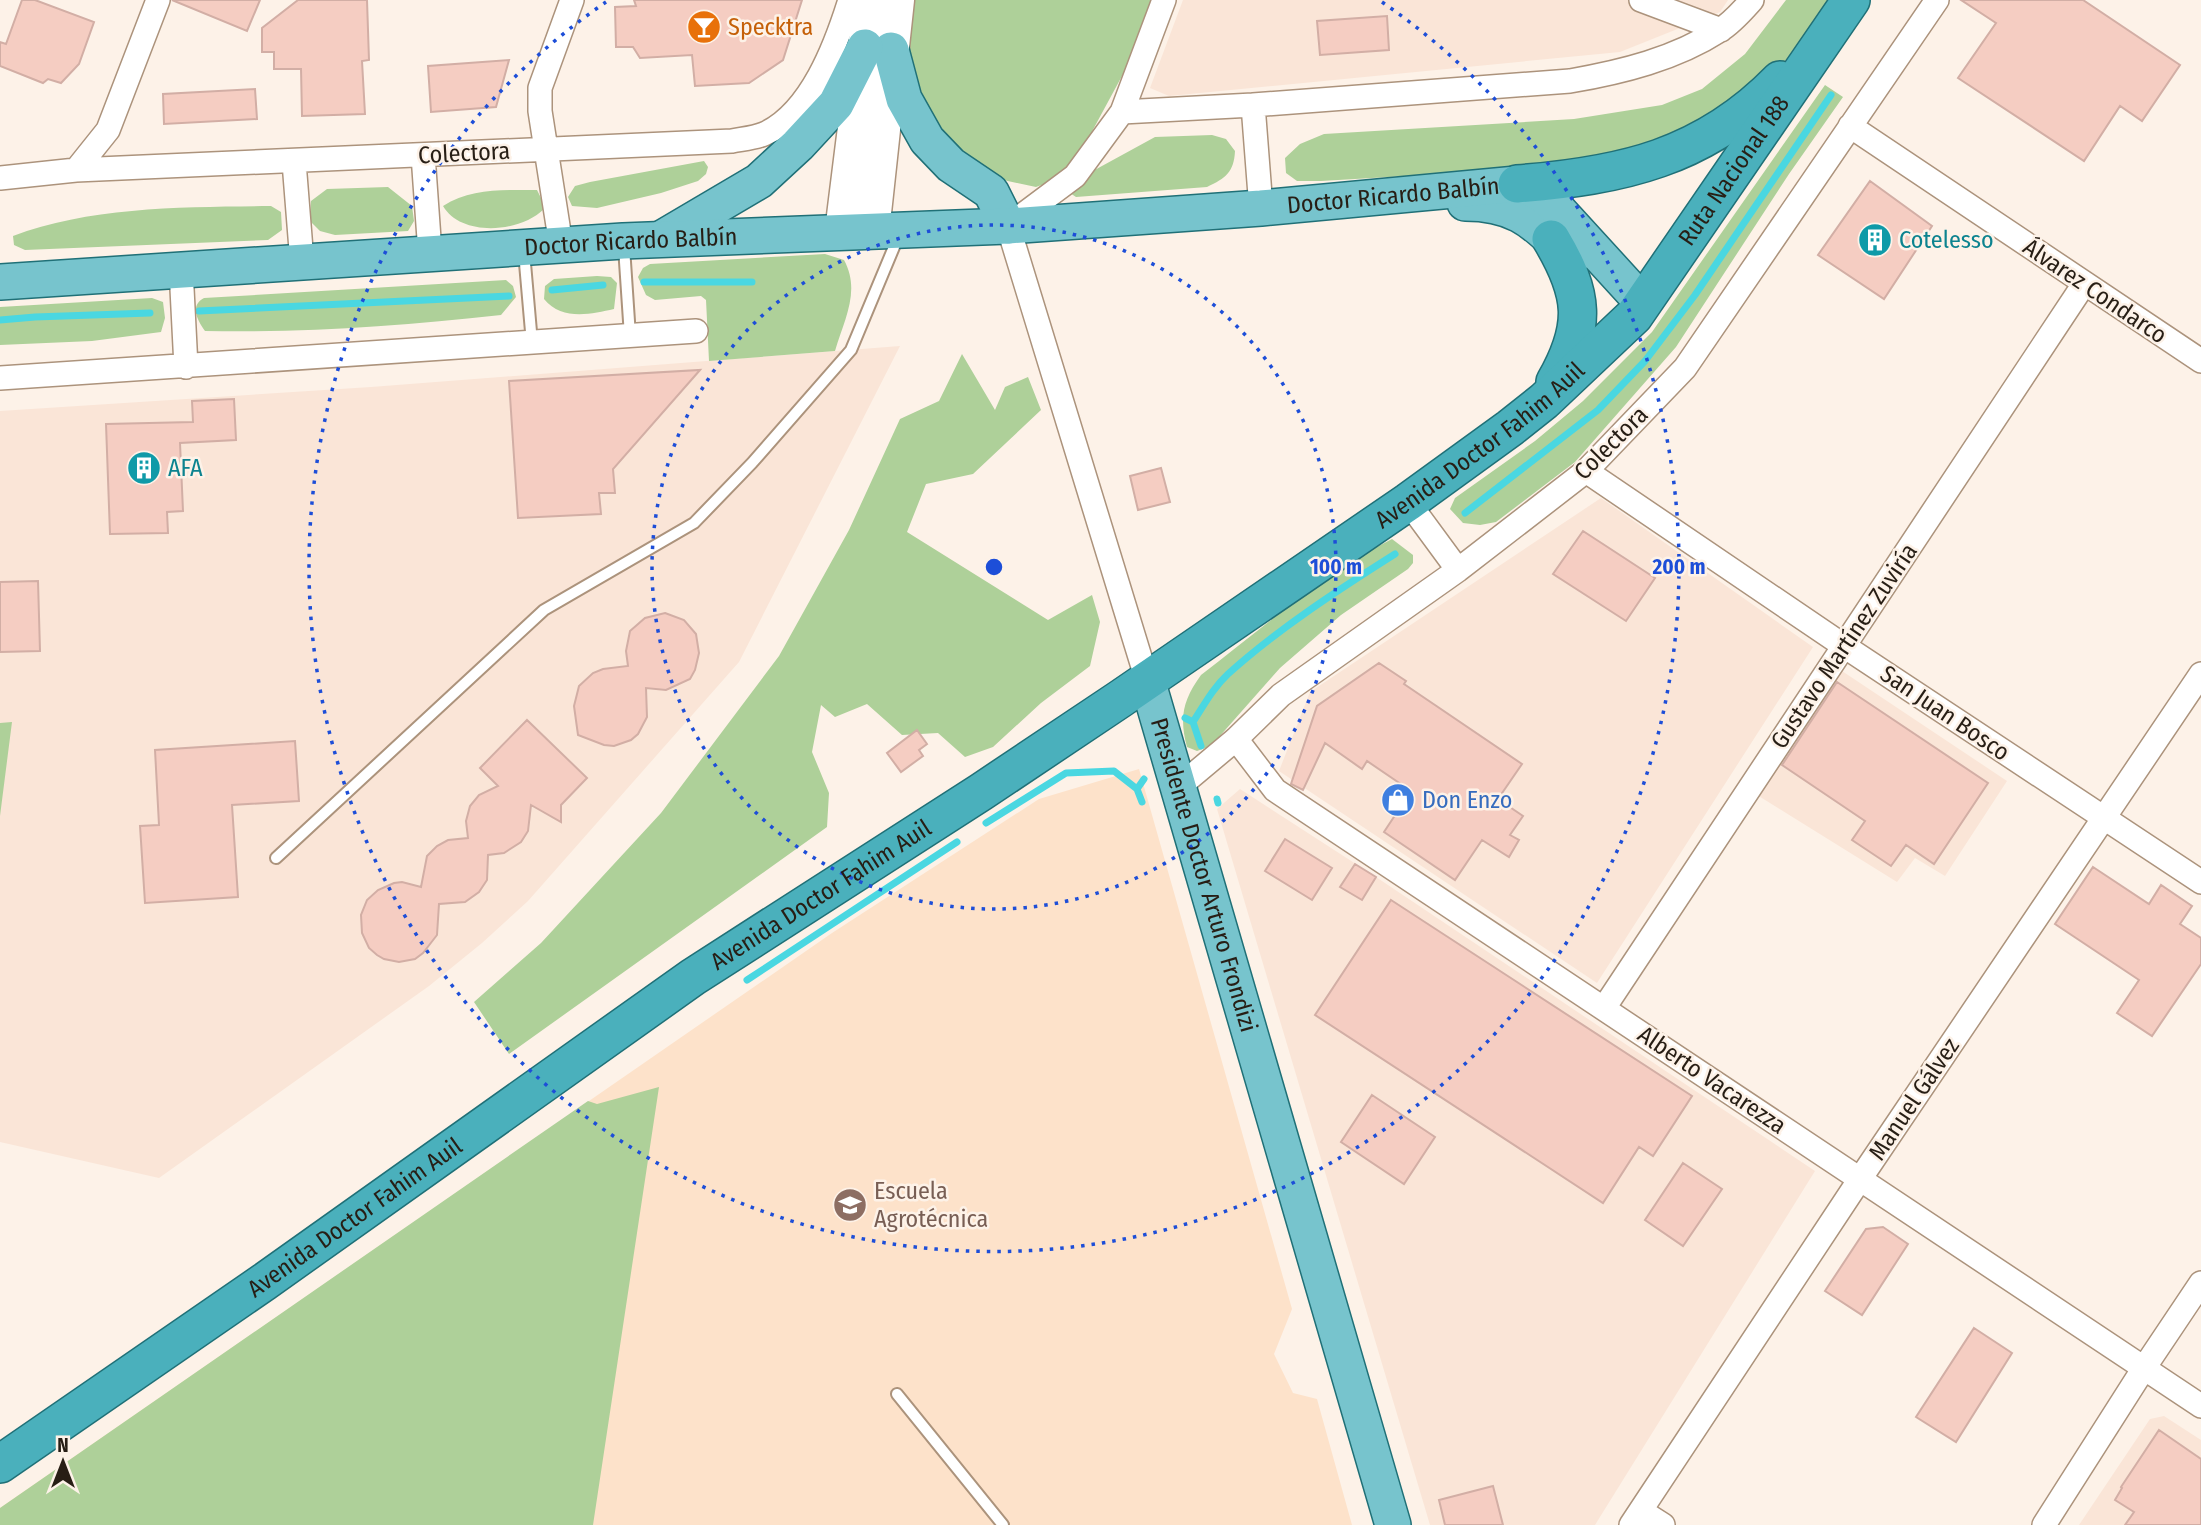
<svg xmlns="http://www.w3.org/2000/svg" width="2201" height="1525" font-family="'Fira Sans Condensed',sans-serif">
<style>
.industrial{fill:#fae5d7}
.built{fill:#fde2ca}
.green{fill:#aed099}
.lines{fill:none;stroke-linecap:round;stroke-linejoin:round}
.stream{stroke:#4ad7e1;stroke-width:7}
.building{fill:#f5cdc2;stroke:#d2aea5;stroke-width:2}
.service-casing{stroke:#ac937c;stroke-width:14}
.minor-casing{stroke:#ac937c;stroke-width:26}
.secondary-casing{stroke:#ac937c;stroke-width:35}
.primary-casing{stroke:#207077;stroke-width:38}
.trunk-casing{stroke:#207077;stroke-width:40}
.service{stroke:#fff;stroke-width:10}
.minor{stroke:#fff;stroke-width:23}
.secondary{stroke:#fff;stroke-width:32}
.primary{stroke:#77c4cd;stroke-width:35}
.trunk{stroke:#4ab0bc;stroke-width:37}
.ring{fill:none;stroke:#1d4ed8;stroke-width:3.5;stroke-dasharray:3.5 7}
.labels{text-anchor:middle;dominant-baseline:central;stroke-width:5;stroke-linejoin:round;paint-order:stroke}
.food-label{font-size:24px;fill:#c56008;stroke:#fdf2e8;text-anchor:start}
.street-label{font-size:24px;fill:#271e15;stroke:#fdf2e8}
.culture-label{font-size:24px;fill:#0d838f;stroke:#fdf2e8;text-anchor:start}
.shop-label{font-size:24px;fill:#366cbe;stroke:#fdf2e8;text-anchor:start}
.education-label{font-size:24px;fill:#785e54;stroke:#fdf2e8;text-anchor:start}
.centre{fill:#1d4ed8;stroke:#fdf2e8;stroke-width:3.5}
.ring-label{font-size:21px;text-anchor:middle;font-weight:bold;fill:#1d4ed8;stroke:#fdf2e8;stroke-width:5;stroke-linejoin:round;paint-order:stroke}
</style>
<rect width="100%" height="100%" fill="#fdf2e8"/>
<!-- industrial -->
<path class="industrial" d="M1183,0H1728L1720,12L1620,52L1169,96L1150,88Z
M900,346L739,662L528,901L482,943L429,986L159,1178L0,1142V411L371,387Z
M1601,498L1813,647L1597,983L1279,771L1310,692Z
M1842,671L2007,781L1945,876L1915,858L1897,882L1757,795Z
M1240,789L1376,877L1815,1171L1595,1525H1430L1217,809Z
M2164,1416L2201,1440V1525H2079L2150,1419Z"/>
<!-- built -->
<path class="built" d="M1139,769L1292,1309L1274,1354L1293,1393L1317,1399L1352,1525H0V1508L832,933L1039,799Z"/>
<!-- green -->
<path class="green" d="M912,0H1154L1129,63L1089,137L1061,178L1036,187L994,178L955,153L926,117L904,47Z
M1786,0H1828L1806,36L1788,58L1753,91L1641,154L1491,171L1321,181H1297L1286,173L1285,158L1300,144L1324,134L1574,119L1662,105L1702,89L1745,54Z
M1825,85L1843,97L1789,174L1676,347L1575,462L1496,522L1480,525L1463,523L1450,509L1455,498L1535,441L1583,401L1652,332Z
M1212,135L1226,139L1235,151C1234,172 1226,178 1207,187L1076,197L1070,193L1091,172L1155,137Z
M704,161L708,167L706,174L698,181L661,193L597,208L572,206L568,197L575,186L590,182Z
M388,187L412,206L414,221L408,231L335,235L320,231L310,221L311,201L327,189Z
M537,190L543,202L544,209C520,233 461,237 443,206C471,188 504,190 537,190Z
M271,206L281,212L282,230L268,240L25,250L14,245L13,236C91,206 187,207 271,206Z
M825,254L844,260C861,291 844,320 835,351L709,361L706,300L701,296L655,300L646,295L638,277L643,268L650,264Z
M597,276L611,277L617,283L614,309C591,314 562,321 544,299L545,286L554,279Z
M506,280L513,286L516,297L501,315C402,326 305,333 205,331C198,321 189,306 204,298Z
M152,298L163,302L165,318L161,332L92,341L0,345V307Z
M962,354L995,410L1005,387L1028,377L1041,410L973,474L926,484L907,532L1048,620L1092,595L1100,622L1090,666L1041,703L993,747L965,757L938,733L902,735L867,704L835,717L821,705L812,752L829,793L827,827L509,1054L474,1002L541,943L661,813L779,656L849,530L900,419L939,401Z
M1392,539L1413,555V563L1408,569L1341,615L1280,668L1211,746L1197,751L1187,747C1179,717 1183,700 1201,675C1261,629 1325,573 1392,539Z
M12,722L0,816V723Z
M659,1087L593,1525H0V1508L588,1101L597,1104Z"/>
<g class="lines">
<!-- stream -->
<path class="stream" d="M644,282H752
M552,290L603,285
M199,311L509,296
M0,320L35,317L150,313
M1465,513L1598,410L1645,361L1695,295L1831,95
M1185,718L1193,722C1204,705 1213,688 1228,674C1278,629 1338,590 1395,554
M1193,722L1201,746
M1217,799L1218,803
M1142,802L1137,789L1144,779
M986,823L1066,773L1114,771L1137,789
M747,980L957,842"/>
</g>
<!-- building -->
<path class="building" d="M22,0H35L94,22L79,64L61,83L48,79L43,83L0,66V42L6,44Z
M172,0H260L247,31Z
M298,0H367L369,60L362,61L365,114L302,116L301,69H274V52H262V28Z
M634,0H802L783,60L749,83L695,86L692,55L640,58L633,47H616L615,7L636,6Z
M1961,0H2083L2180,65L2142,121L2120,106L2084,161L1958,78L1996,23Z
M1387,16L1389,50L1320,55L1317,21Z
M509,60L496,107L431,112L428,66Z
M255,89L257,119L164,124L163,94Z
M1870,181L1932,226L1884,299L1818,255Z
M700,370L613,469L615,493H599L601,514L518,518L509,381Z
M234,399L236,440L180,443L183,511L167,512L168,533L110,534L106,424L193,422L192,401Z
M1161,468L1170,502L1138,510L1130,476Z
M1583,531L1655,578L1626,621L1553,574Z
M38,581L40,651L0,652V582Z
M665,613L684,620L696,634L699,653L695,670L690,679L666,690L646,688L647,717L638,734L631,740L614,746L604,745L578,735L574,706L579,686L593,673L603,669L628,666L626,651L630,631L645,618Z
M1379,663L1406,681L1404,684L1522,764L1498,799L1523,816L1510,835L1519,840L1509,857L1482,840L1455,880L1384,832L1411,791L1367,761L1362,769L1325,743L1303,790L1291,784L1317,706Z
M1837,682L1988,783L1934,864L1906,845L1891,866L1852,840L1865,821L1782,765Z
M527,720L587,778L561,805V822L531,805L528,831L521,842L504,853L488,855L487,880L479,892L465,902L439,904L437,935L423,953L415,959L399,962L384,959L377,955L369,948L362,933L361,915L367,900L378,890L394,883L402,882L421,887L427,856L437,846L448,840L468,838L466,821L470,806L479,795L498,786L480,768Z
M917,730L927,744L919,750L923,756L901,772L887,753Z
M295,741L299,801L232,805L238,897L145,903L140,826L159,825L155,750Z
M1285,839L1332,868L1312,900L1265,871Z
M1355,864L1376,877L1362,900L1340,887Z
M2093,867L2149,904L2161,885L2192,906L2180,924L2201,938V964L2152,1036L2117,1013L2139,980L2055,924Z
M1391,900L1692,1096L1653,1156L1639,1147L1603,1203L1315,1015Z
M1372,1095L1435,1137L1404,1184L1341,1142Z
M1683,1163L1722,1189L1683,1246L1645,1220Z
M1883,1227L1908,1244L1862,1315L1825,1291L1866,1229Z
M1974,1328L2012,1353L1956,1442L1916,1417Z
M2159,1430L2201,1459V1525H2125L2134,1512L2115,1500L2122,1488L2121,1487Z
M1493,1486L1503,1525H1445L1439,1500Z"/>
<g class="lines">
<!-- service casing -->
<g class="service-casing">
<path id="service" d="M624,247L630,336
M524,252L532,343
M276,858L544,610L694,523L752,463L851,350L899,235
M897,1394L1003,1525"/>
</g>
<!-- minor casing -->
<g class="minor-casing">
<path id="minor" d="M1641,0L1721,30
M1253,105L1261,208
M1122,112L1253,105L1570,81C1622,72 1675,59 1720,30C1732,23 1743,10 1752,0
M1850,126L2201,361
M423,155L430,253
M294,162L302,262
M76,170L108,130L158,0
M0,178L76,170L732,141C742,139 755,138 764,134C811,113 836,45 850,0
M561,245L540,111V88L572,0
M181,269L186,367
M0,378L696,331
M1586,471L1844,646L2201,882
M1408,502L1458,570
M1147,680L1008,226L1075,176L1122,112L1164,0
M1236,739L1275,790L2201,1406
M1180,786L1236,739L1281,695L1458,570L1586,471L1685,368L1937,0
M1604,1008L2084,284
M1641,1511L1663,1525
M1631,1525L1860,1179L2201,674
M2044,1525L2144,1368L2201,1283"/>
</g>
<!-- secondary casing -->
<g class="secondary-casing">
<path id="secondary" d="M873,231L898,0
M841,232L870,0"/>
</g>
<!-- primary casing -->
<g class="primary-casing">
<g id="primary">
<path d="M891,50L904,99L927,140L951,165L991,192L1008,226"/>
<path d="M1465,203C1519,203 1535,224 1572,258"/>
<path d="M664,237L759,181L798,145L836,104L865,47"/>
<path id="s1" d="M0,282L623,241L1008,226L1261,208L1517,184L1537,191L1548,199L1643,303"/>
<path id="s2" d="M1147,680L1393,1525"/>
</g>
</g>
<!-- trunk casing -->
<g class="trunk-casing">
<g id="trunk">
<path d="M1517,184C1621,176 1704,158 1780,80"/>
<path d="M1551,239C1584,294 1587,326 1555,382"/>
<path id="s3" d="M0,1464L264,1282L693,977L981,792L1120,699L1408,502L1510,428L1544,401L1634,316L1851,0"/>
</g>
</g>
<!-- service -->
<use href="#service" class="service"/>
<!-- minor -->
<use href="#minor" class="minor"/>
<!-- secondary -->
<use href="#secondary" class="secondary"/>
<!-- primary -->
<use href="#primary" class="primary"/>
<!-- trunk -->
<use href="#trunk" class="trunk"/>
</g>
<!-- distance rings -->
<g class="ring">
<circle cx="994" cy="567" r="342"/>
<path d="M1382 2A685 685 0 1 1 606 2"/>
</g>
<!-- icons -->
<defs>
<g id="bar-disc" transform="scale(1.75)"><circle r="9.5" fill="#e8710a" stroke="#fdf2e8"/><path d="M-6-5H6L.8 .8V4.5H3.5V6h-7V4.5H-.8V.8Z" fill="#fff"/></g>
<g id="building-disc" transform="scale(1.75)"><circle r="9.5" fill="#0f9aa8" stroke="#fdf2e8"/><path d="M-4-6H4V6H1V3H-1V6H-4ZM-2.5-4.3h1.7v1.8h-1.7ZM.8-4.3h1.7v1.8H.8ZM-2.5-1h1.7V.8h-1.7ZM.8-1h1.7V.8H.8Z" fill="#fff"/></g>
<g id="shop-disc" transform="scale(1.75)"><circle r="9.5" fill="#3f7fe0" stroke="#fdf2e8"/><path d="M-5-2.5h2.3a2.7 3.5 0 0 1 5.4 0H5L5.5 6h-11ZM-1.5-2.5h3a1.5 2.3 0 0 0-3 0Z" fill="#fff"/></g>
<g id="school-disc" transform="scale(1.75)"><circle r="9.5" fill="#8d6e63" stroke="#fdf2e8"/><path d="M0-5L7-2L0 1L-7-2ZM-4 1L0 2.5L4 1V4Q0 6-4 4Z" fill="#fff"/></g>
</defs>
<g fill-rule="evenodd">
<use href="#bar-disc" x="704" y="27"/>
<use href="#building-disc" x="1875" y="240"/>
<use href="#building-disc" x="144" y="468"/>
<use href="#shop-disc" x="1398" y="800"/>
<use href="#school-disc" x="850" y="1205"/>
</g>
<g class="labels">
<!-- food labels -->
<g class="food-label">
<text x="728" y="27">Specktra</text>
</g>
<!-- street labels -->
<g class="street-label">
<text transform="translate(464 153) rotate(-3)">Colectora</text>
<text stroke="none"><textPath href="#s3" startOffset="2175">Ruta Nacional 188</textPath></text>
<text stroke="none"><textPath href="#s1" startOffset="1396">Doctor Ricardo Balbín</textPath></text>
<text stroke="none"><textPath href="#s1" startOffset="632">Doctor Ricardo Balbín</textPath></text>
<text transform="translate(2095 291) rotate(34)">Álvarez Condarco</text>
<text stroke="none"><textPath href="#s3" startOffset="1797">Avenida Doctor Fahim Auil</textPath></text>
<text transform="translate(1611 443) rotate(-45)">Colectora</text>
<text transform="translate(1844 646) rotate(-56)">Gustavo Martínez Zuviría</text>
<text transform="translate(1945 713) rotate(34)">San Juan Bosco</text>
<text stroke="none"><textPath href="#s2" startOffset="203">Presidente Doctor Arturo Frondizi</textPath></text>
<text stroke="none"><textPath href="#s3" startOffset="999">Avenida Doctor Fahim Auil</textPath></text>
<text transform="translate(1712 1080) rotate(34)">Alberto Vacarezza</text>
<text transform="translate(1914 1099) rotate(-56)">Manuel Gálvez</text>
<text stroke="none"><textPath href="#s3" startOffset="432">Avenida Doctor Fahim Auil</textPath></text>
</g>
<!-- culture labels -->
<g class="culture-label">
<text x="1899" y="240">Cotelesso</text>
<text x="168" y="468">AFA</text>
</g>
<!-- shop labels -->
<g class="shop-label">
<text x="1422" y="800">Don Enzo</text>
</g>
<!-- education labels -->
<g class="education-label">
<text x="874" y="1191">Escuela<tspan x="874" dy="28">Agrotécnica</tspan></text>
</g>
</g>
<circle cx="994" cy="567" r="10" class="centre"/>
<g class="ring-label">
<text x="1336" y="574">100 m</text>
<text x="1679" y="574">200 m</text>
</g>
<!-- north arrow -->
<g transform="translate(63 1462)" stroke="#fdf2e8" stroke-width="5" paint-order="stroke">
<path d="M0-5L12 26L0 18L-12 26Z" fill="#271e15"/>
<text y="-10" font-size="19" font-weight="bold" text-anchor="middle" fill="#271e15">N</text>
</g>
</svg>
